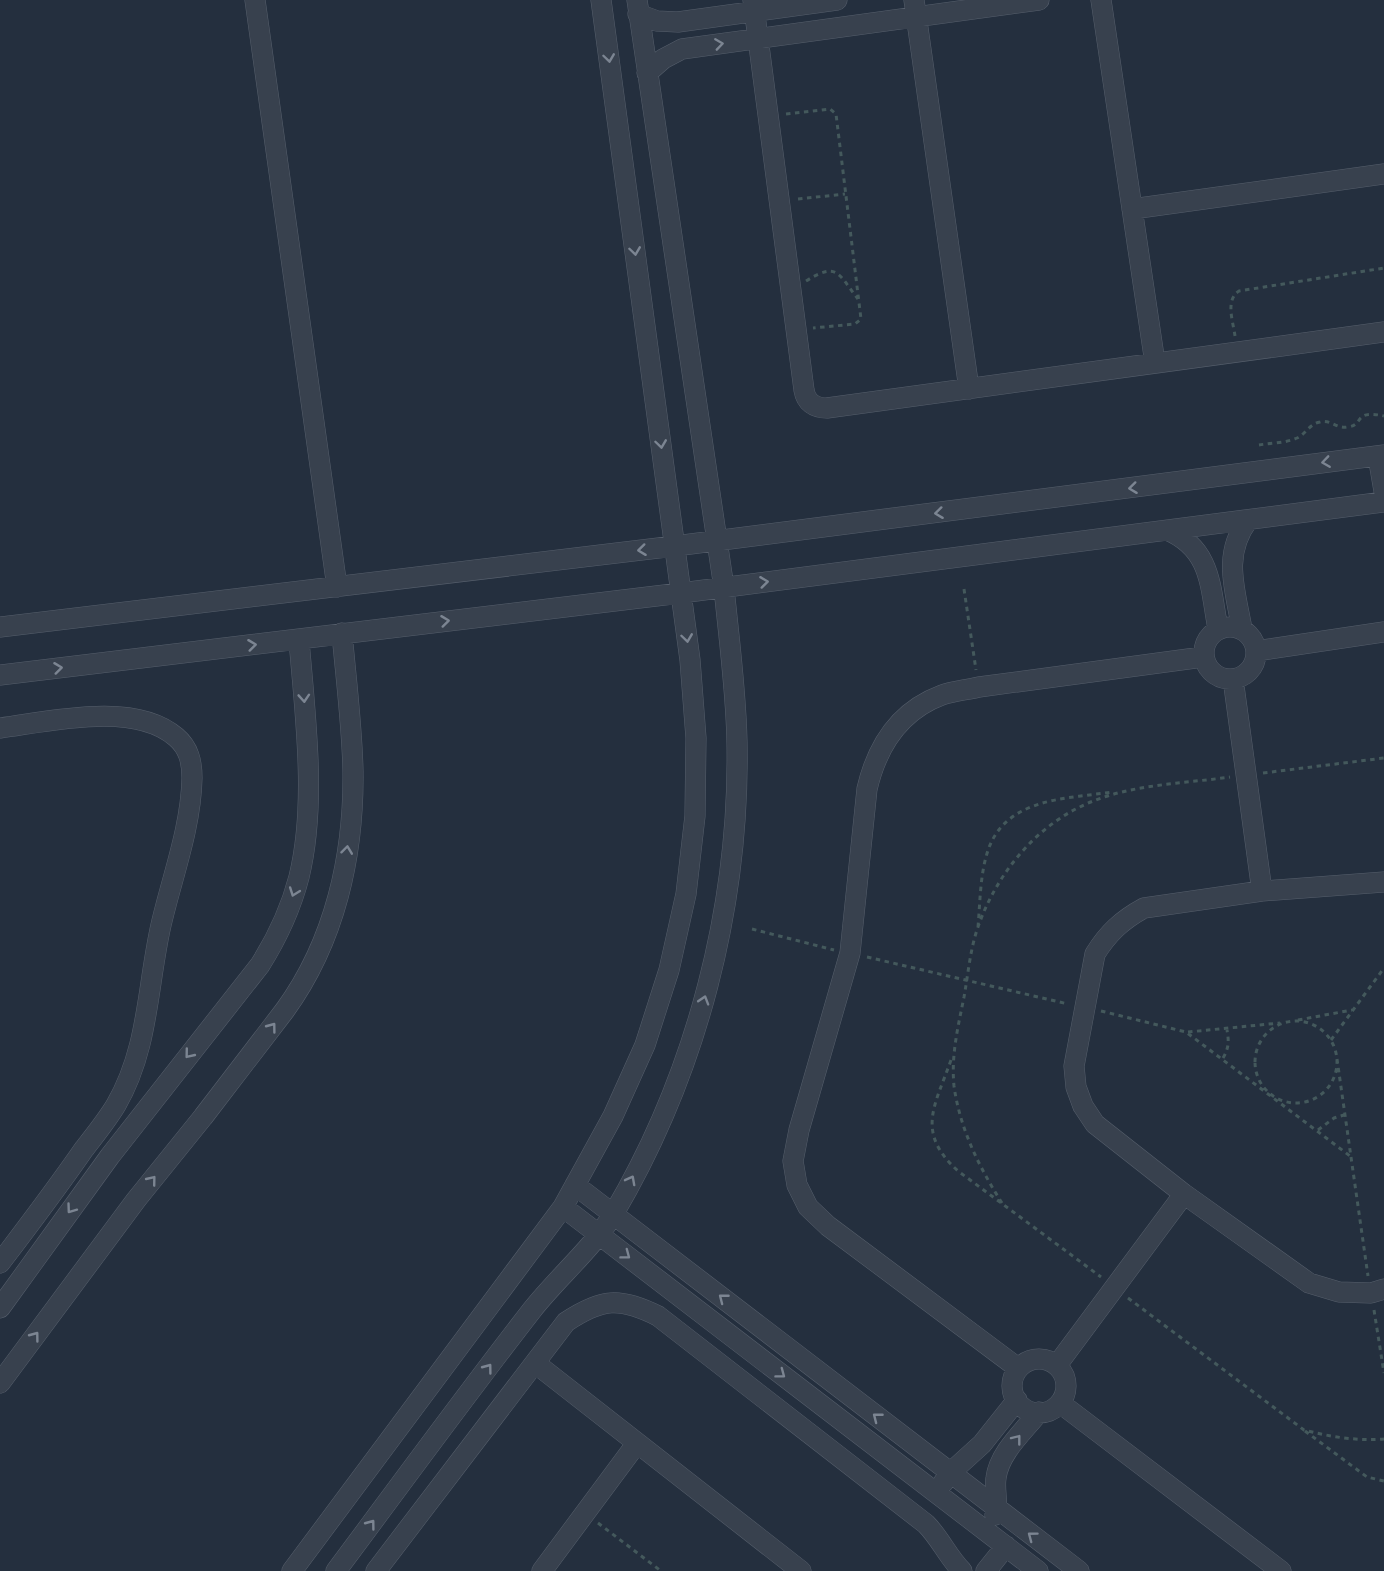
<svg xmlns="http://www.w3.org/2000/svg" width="1384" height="1571" font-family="'Alegreya Sans',sans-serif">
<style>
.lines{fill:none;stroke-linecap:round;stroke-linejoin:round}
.minor-casing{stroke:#565f6c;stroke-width:21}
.path{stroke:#44595c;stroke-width:3;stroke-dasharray:4.5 4.5;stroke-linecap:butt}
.minor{stroke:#38414e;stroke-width:20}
.oneway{stroke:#7c8592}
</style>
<rect width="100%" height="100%" fill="#242f3e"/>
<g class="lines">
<!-- minor casing -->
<g class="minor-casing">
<path id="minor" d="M255,0L337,587
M753,0L804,390C806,402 814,408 827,408L1384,332
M914,0L969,389
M1101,0L1155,363
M638,14L657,21L678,22L837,0
M647,73L663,59L682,49L1039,0
M1132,209L1384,174
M1378,456L1384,491
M1167,530C1212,549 1210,587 1218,629
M1204 653a26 26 0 1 1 52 0a26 26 0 1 1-52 0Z
M0,627L675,546L1384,455
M1242,629C1235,589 1222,555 1248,520
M1256,651L1384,632
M0,675L681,593L1384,502
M1233,679L1262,891
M0,728C51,721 135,701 176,737C189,748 192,762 192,778C191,828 172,877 161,925C147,987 149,1048 116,1105C107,1120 95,1135 84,1149C57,1188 29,1225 0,1263
M1384,882L1262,891L1144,908C1122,920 1108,933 1095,954L1074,1066L1076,1087L1083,1106L1095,1124L1184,1194L1309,1283L1339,1292L1371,1293L1384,1289
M575,1185L1079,1571
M563,1207L1038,1571
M0,1308L110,1156L260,965C277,938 291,908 299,877C317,803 305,715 299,640
M1012 1386a27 27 0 1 1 54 0a27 27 0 1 1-54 0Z
M535,1363L801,1571
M1057,1365L1184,1194
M1018,1368L828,1226L808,1207L797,1185L793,1161L799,1130L850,953L867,789C877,746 899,711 942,695C953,691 967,690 979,687L1203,657
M0,1383L136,1200L203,1117L285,1010C335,941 354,856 353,771C352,725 346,679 342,633
M1060,1403L1281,1571
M943,1483L950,1473L982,1444L1017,1400
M995,1515C999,1504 994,1491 996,1478C999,1453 1023,1432 1039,1412
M292,1571L563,1207L613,1116L645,1045L669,970L686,894L695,816L696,738L690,660L601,0
M336,1571C401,1484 465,1396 532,1310C558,1277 592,1249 614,1213C697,1072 740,905 737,742C736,690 729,639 724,588L637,0
M376,1571L566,1322C602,1298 620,1297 658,1316L926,1524C940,1538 948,1557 962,1571
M542,1571L637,1443
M986,1571L1006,1546"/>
</g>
<!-- path -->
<path class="path" d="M786,114L830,109L836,114L861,319L855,324L813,328
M798,199L845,194
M806,281C838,261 838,274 858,299
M1235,336C1233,321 1225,300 1239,291L1384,268
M1259,445C1271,443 1286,443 1297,438C1306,434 1309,424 1320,422C1330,419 1337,429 1347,427C1365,426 1352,409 1384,416
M964,589L976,670
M1263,773L1384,758
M978,927C980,904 980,879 986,857C1001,798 1063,799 1113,792
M752,929L834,950
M867,957L1068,1004
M1101,1011L1186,1032L1350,1156
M1298,1020L1352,1010
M1255 1062a41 41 0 1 1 82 0a41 41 0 1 1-82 0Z
M1188,1032L1280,1023
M1331,1040L1384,968
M1223,1058C1229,1048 1229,1041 1227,1030
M1337,1059L1368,1276
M951,1060C935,1106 915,1132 958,1171L1101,1277
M1318,1130L1334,1118L1344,1115
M1002,1203C979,1167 960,1129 954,1086C951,1055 958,1027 964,997C968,975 970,951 977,930C994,878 1033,828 1084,805C1129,784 1181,784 1230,777
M1128,1298L1304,1430C1331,1437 1356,1441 1384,1439
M1374,1310L1384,1373
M1305,1431L1367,1477L1384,1481
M598,1523L661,1571"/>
<!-- minor -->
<use href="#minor" class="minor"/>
</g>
<!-- one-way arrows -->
<defs><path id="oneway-chevron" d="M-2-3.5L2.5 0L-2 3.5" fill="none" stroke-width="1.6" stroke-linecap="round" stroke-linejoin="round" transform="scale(1.5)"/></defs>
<g class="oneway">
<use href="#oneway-chevron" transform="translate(719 44) rotate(-8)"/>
<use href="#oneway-chevron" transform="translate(609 58) rotate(82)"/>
<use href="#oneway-chevron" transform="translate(635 251) rotate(82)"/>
<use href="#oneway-chevron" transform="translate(661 444) rotate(82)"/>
<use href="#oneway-chevron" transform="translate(1326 462) rotate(172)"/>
<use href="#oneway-chevron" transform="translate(1133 488) rotate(173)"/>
<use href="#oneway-chevron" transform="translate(939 513) rotate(173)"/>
<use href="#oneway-chevron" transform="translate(642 550) rotate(173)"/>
<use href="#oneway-chevron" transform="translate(764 582) rotate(-7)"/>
<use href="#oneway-chevron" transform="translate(445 621) rotate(-7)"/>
<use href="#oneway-chevron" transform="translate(687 638) rotate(82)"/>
<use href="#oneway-chevron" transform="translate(252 645) rotate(-7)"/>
<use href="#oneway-chevron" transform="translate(58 668) rotate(-7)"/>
<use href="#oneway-chevron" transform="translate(304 698) rotate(86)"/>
<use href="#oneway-chevron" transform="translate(347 850) rotate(-83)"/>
<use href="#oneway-chevron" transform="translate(294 892) rotate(110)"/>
<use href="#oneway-chevron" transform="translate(704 1000) rotate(-73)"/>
<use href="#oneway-chevron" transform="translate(272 1027) rotate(-53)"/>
<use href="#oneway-chevron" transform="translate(189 1054) rotate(129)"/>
<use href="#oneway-chevron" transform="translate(152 1180) rotate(-51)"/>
<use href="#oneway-chevron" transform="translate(631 1180) rotate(-62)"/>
<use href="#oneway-chevron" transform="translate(71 1209) rotate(126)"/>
<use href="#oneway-chevron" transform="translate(626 1255) rotate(37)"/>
<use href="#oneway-chevron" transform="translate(723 1298) rotate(-142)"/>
<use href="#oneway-chevron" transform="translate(35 1336) rotate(-53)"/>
<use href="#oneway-chevron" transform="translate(488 1368) rotate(-53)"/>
<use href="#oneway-chevron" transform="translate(781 1374) rotate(37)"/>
<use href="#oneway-chevron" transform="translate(877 1417) rotate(-142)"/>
<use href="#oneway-chevron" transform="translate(1017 1439) rotate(-52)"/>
<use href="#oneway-chevron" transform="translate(371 1524) rotate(-53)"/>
<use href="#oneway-chevron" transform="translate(1032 1536) rotate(-143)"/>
</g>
</svg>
